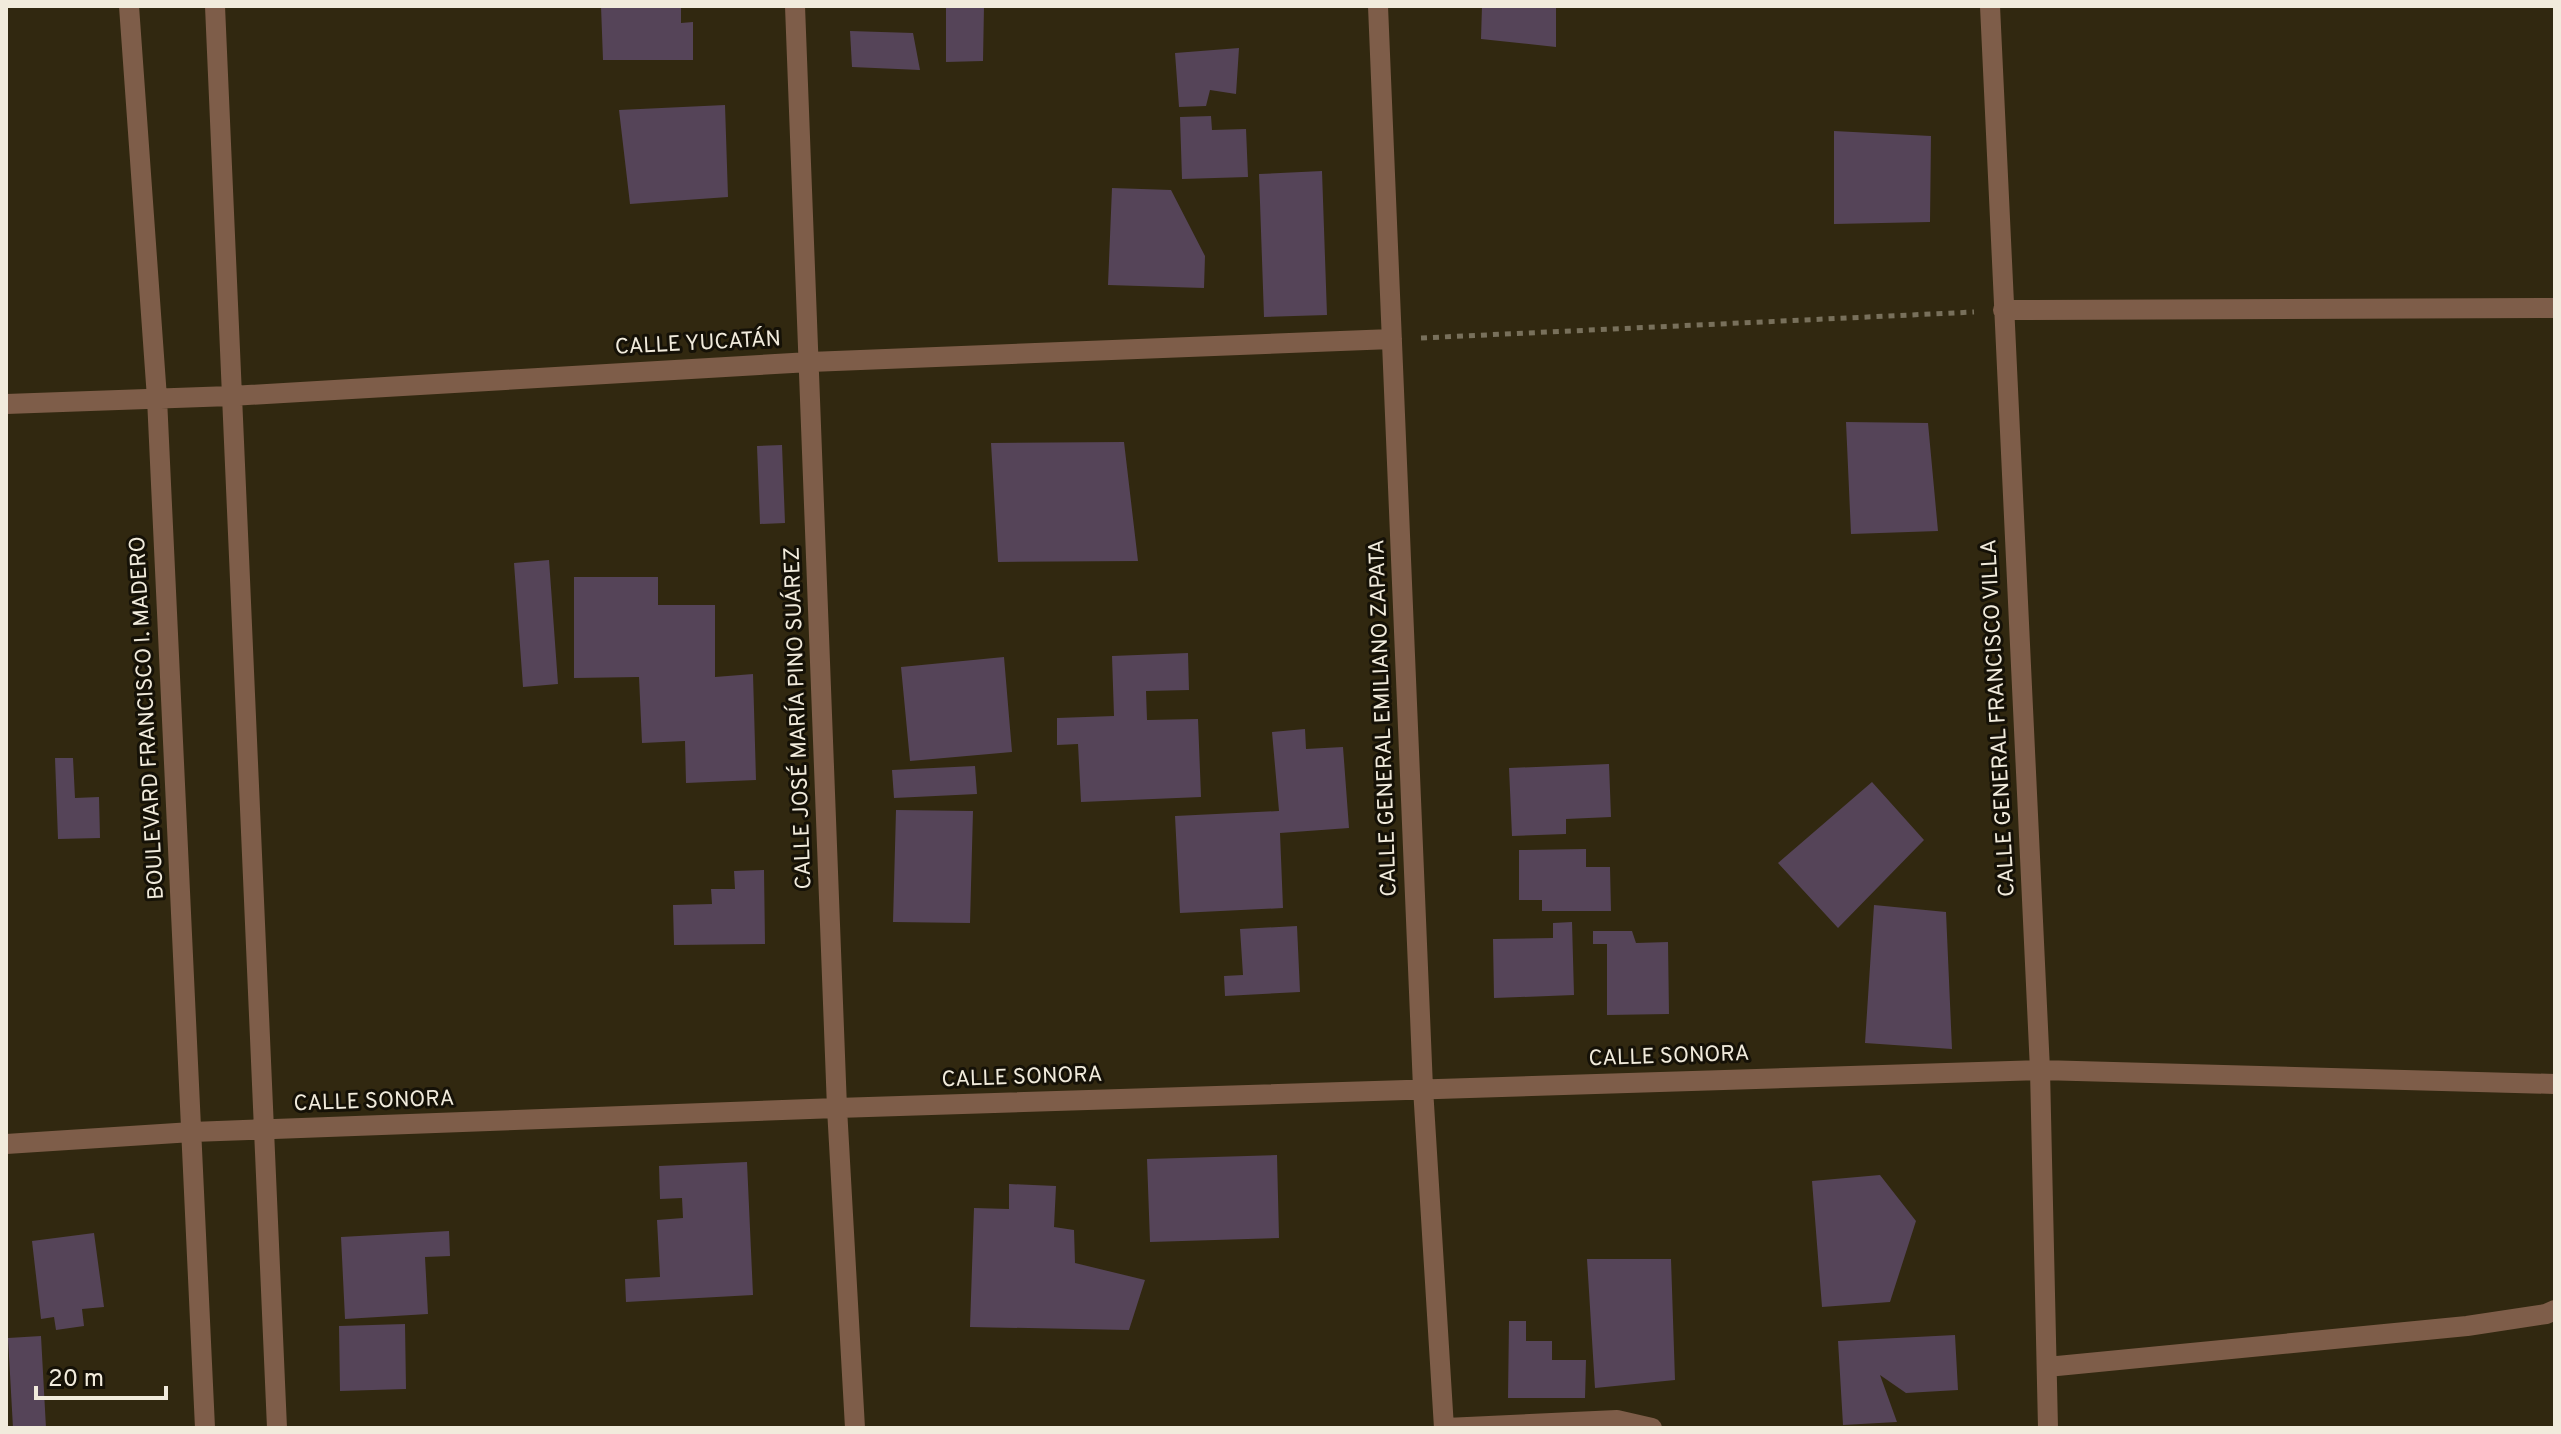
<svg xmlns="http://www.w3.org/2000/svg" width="2561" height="1434" font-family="Overpass,sans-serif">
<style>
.building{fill:#554458}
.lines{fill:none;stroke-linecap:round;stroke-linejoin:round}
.path{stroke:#78705b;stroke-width:5;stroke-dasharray:6 6;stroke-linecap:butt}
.minor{stroke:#7e5d49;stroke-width:20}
.labels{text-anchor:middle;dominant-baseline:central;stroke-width:6;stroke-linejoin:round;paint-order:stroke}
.street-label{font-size:22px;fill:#f1ebdc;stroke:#151107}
</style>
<rect width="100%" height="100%" fill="#312810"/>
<!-- building -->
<path class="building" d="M601,6H681V23L693,22V60H603Z
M946,6H984L983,61L946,62Z
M1482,6H1556V47L1481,39Z
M850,31L913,33L920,70L852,67Z
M1239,48L1236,94L1210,90L1206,106L1179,107L1175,53Z
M725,105L728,197L630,204L619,110Z
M1211,116L1212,130L1246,129L1248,177L1182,179L1180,117Z
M1834,131L1931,136L1930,222L1834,224Z
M1322,171L1327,315L1264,317L1259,174Z
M1112,188L1171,190L1205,256L1204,288L1108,285Z
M1846,422L1928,423L1938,531L1851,534Z
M1124,442L1138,561L998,562L991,443Z
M782,445L785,523L760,524L757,446Z
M549,560L558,684L523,687L514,563Z
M574,577H658V605H715V677L753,674L756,780L686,783L685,741L642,743L639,677L574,678Z
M1188,653L1189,690L1146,691L1147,720L1198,719L1201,797L1081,802L1078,744L1057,745V718L1114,716L1112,656Z
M1004,657L1012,752L910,761L901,667Z
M1305,729L1306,749L1343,747L1349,828L1280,833L1283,908L1180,913L1175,816L1279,811L1272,732Z
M55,758H73L75,798L99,797L100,838L58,839Z
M1609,764L1611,817L1566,819V834L1512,836L1509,768Z
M975,766L977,794L894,798L892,770Z
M1872,782L1924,840L1838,928L1778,863Z
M896,810L973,811L970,923L893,922Z
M1586,849V867H1610L1611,911H1542V900H1519V850Z
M764,870L765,944L674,945L673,905L712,904L711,889H735L734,871Z
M1874,905L1946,912L1952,1049L1865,1043Z
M1572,922L1574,995L1494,998L1493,939L1553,938V923Z
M1297,926L1300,992L1225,996L1224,976L1243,975L1240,929Z
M1593,931H1632L1636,943L1668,942L1669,1014L1607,1015V944H1593Z
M1277,1155L1279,1238L1150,1242L1147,1159Z
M747,1162L753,1295L626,1302L625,1279L660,1277L657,1220L683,1218L682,1198L660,1199L659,1166Z
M1880,1175L1916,1221L1890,1302L1822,1307L1812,1181Z
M1009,1184L1056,1186L1054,1227L1074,1230L1075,1263L1145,1280L1129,1330L970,1327L974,1208L1009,1209Z
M449,1231L450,1256L425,1257L428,1314L345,1319L341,1237Z
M94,1233L104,1307L82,1309L84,1326L56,1330L54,1317L41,1319L32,1241Z
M1587,1259H1671L1675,1380L1595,1388Z
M1509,1321H1526V1341H1552V1360H1586L1585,1398H1508Z
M405,1324L406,1389L340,1391L339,1326Z
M1955,1335L1958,1390L1906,1393L1880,1375L1897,1422L1843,1425L1838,1341Z
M41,1336L46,1428H13L8,1338Z"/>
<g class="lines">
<!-- path -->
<path class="path" d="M1421,338L1974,312"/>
<!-- minor -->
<path class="minor" d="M129,6L157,398L205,1428
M215,6L277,1428
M795,6L837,1108L855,1428
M1378,6L1423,1088L1444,1428
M1990,6L2040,1070L2048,1428
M2003,310L2555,308
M6,404L231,396L810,362L1392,339
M6,1144L192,1132L837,1108L2040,1070L2555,1084
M2047,1367L2467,1326L2546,1314L2555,1310
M1446,1428L1617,1420L1652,1428"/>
</g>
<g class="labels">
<!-- street labels -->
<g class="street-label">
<text transform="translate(698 344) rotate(-3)">CALLE YUCATÁN</text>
<text transform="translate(148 718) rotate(-93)">BOULEVARD FRANCISCO I. MADERO</text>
<text transform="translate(799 718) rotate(-92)">CALLE JOSÉ MARÍA PINO SUÁREZ</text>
<text transform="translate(1384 718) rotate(-92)">CALLE GENERAL EMILIANO ZAPATA</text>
<text transform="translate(1999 718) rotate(-93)">CALLE GENERAL FRANCISCO VILLA</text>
<text transform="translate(1669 1057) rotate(-2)">CALLE SONORA</text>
<text transform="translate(1022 1078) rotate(-2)">CALLE SONORA</text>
<text transform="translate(374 1102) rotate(-2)">CALLE SONORA</text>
</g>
</g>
<!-- border -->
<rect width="2561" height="1434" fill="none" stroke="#f1ebdc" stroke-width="16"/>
<!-- scale -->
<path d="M36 1386v12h130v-12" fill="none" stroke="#f1ebdc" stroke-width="4"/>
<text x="48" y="1386" font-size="24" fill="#f1ebdc" stroke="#151107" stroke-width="6" paint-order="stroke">20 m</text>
</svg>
